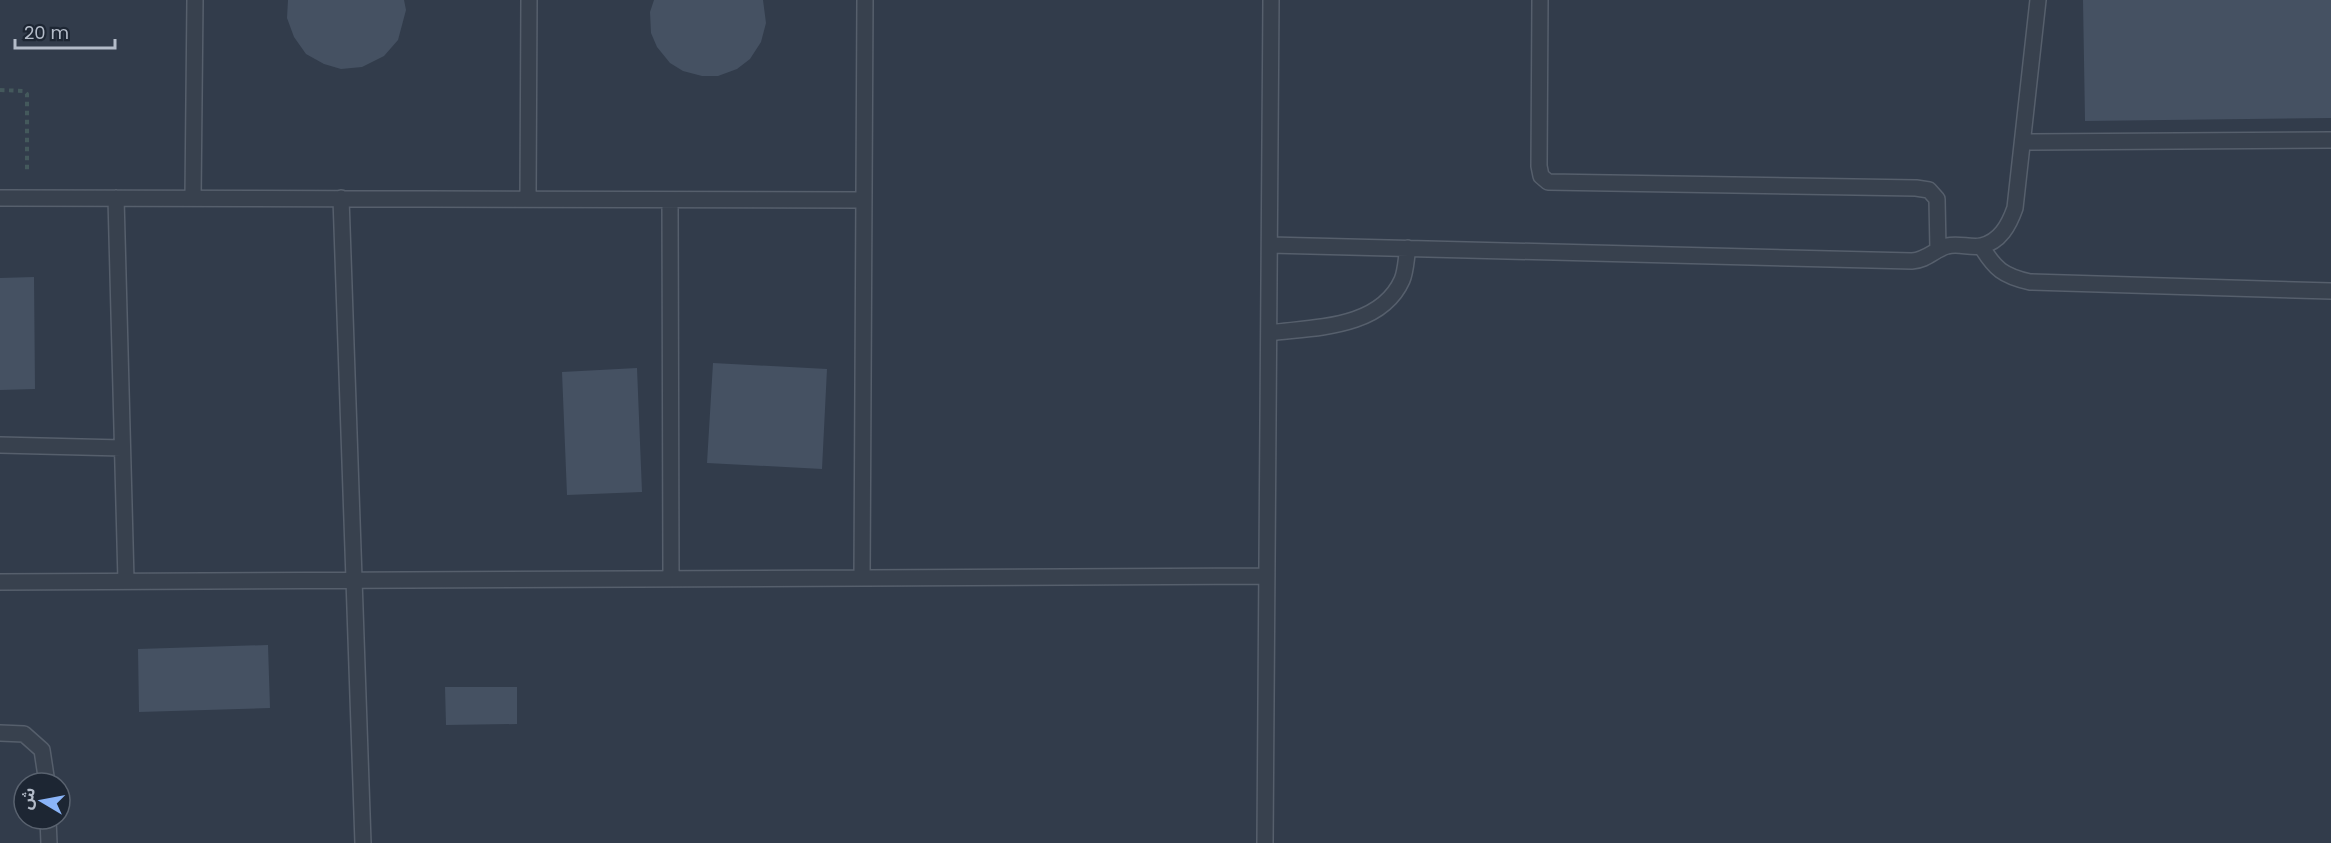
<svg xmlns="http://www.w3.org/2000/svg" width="2331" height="843" font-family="Poppins,'Noto Sans Arabic',sans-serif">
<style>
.airport{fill:#323c4b;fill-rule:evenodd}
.building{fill:#455162}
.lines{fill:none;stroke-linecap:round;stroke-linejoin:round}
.service-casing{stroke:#565f6c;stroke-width:18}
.path{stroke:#44595c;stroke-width:4;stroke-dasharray:4.5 4.5;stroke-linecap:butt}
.service{stroke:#38414e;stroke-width:15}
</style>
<rect width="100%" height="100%" fill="#242f3e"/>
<!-- airport -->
<path class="airport" d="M0,0H2331V843H0ZM24,783H60V819H24Z"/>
<!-- building -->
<path class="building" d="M288,0H404L406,10L398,40L384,56L362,67L341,69L324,64L306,54L294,37L287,18Z
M654,0H763L766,23L761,42L750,59L737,69L718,76H702L683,71L670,63L657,47L651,33L650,12Z
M2083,0H2331V118L2085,121Z
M34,277L35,389L0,390V278Z
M713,363L827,369L822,469L707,463Z
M637,368L642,492L567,495L562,372Z
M268,645L270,708L139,712L138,649Z
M445,687H517V724L446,725Z"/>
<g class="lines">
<!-- service casing -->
<g class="service-casing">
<path id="service" d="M1540,0L1539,166L1541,176L1548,182L1916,188L1929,190L1937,199L1938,250
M2024,142L2331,140
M0,198L863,200
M116,198L126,581
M193,198L195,0
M341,198L363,843
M528,199L529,0
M670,200L671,578
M1270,245L1912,261C1927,260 1934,250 1947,246C1958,243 1970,248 1981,246C2000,242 2009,225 2015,208L2038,0
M1981,246C1995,269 2003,276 2030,282L2331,291
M1269,333C1314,327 1380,329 1402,280C1406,271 1406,258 1408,248
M0,445L122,448
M862,577L865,0
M0,582L1267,576
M0,733L24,734L42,750L47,783
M48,819L49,843
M1265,843L1271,0"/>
</g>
<!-- path -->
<path class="path" d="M0,90L24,91L27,94V173"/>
<!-- service -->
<use href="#service" class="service"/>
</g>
<!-- north arrow -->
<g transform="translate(42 801) rotate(280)"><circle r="28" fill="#1d2633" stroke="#59626f" stroke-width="1.5"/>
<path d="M0-4.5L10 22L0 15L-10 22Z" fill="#8ab4f8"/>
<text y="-9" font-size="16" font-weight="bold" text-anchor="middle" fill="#b4bcc9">ش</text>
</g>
<!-- scale -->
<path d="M15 39v9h100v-9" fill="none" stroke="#b4bcc9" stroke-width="3"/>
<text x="24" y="39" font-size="18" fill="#b4bcc9" stroke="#1d2633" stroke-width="4.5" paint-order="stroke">20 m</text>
</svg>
